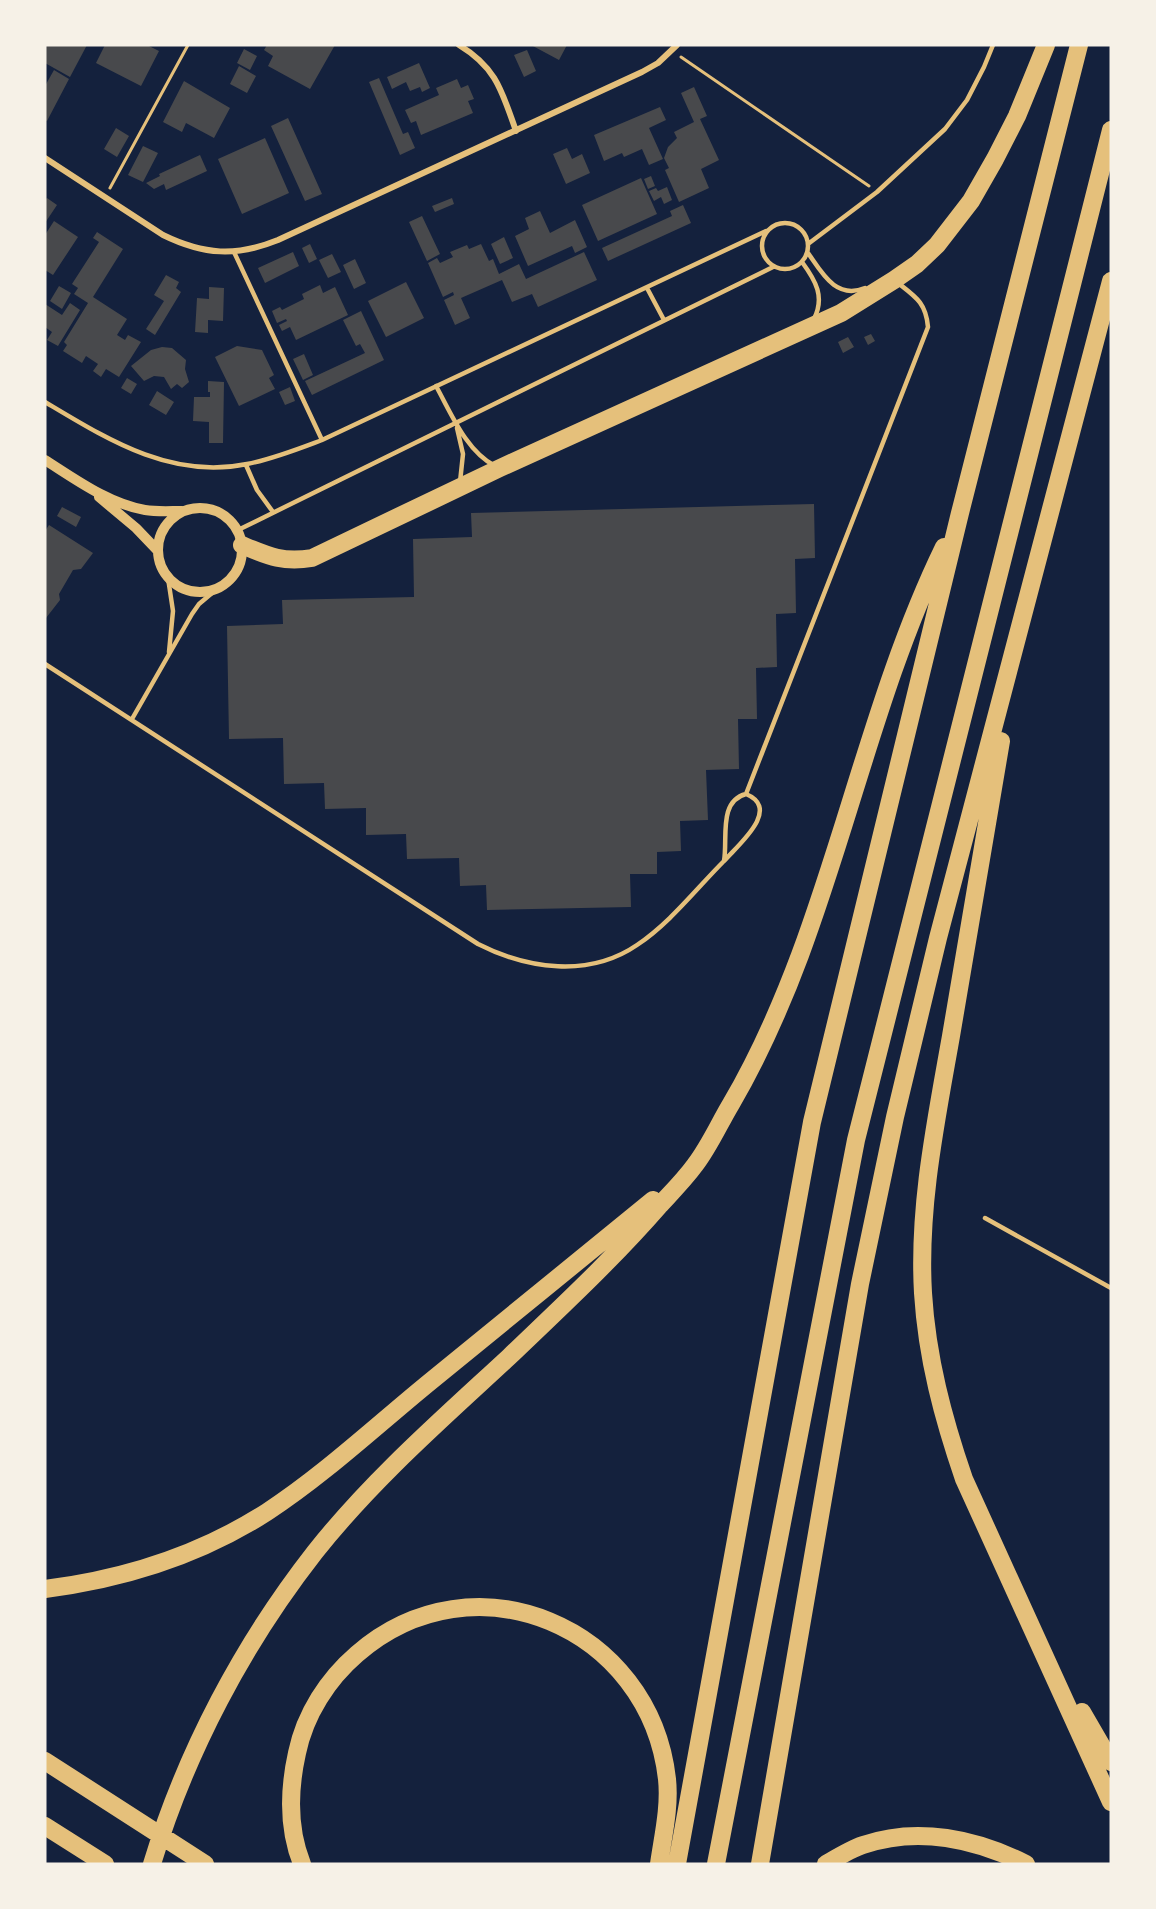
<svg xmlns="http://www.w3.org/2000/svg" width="1156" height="1909" font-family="Bitter,serif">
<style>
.building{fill:#48494c}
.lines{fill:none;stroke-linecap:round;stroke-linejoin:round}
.path{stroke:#e5c07b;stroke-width:3}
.service{stroke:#e5c07b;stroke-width:4.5}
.minor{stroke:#e5c07b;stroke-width:6}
.tertiary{stroke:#e5c07b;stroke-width:10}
.motorway{stroke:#e5c07b;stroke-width:18}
</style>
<rect width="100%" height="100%" fill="#14213d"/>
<!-- building -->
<path class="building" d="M45,45H87L70,77L45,63Z
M105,45H147L159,51L141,86L96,63Z
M267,45H335L310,89L268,66L273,56L264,50Z
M531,45H567L559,60Z
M244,49L257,56L250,70L237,63Z
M527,50L536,71L524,77L514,55Z
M419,63L430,88L422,92L420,87L410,91L406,82L392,89L387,77Z
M239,66L256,76L247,93L230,84Z
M54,70L69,79L47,121L45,120V86Z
M379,78L403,134L408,132L415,148L400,155L369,82Z
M457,79L461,88L468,85L474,99L468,101L473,113L421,135L416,121L411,123L405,110L439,95L436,88Z
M184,81L230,108L214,138L186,123L182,132L163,122Z
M694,87L707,116L700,119L719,160L701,169L709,188L679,202L665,170L669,168L664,158L668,147L677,138L674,132L694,122L681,93Z
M660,107L666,120L649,128L663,159L649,165L642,149L624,157L622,153L604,161L594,135Z
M288,118L322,194L305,201L271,126Z
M116,128L129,136L117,157L104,149Z
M265,138L289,193L242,214L218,159Z
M143,146L158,153L143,182L128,175Z
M567,148L572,159L582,154L590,173L566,184L553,154Z
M200,155L207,171L166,190L164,184L154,189L146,183L160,176L159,174Z
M651,176L655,186L648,189L644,179Z
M641,178L657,214L598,241L582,205Z
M667,187L672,200L664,204L661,197L654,201L649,191L656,188L658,191Z
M47,198L57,205L45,223V200Z
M452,198L454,204L435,212L432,206Z
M683,205L691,223L608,261L602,248L672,216L670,211Z
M540,211L550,233L575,220L587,247L575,253L572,246L528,266L515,236L529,229L525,218Z
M422,216L440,254L427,261L409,222Z
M54,221L78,237L53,275L45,270V235Z
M97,232L123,249L93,297L127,319L117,335L125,340L128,335L141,342L119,377L106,369L101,377L93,371L98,364L86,356L82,363L63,351L67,345L64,342L88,303L74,294L78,288L72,284L99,242L93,238Z
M504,237L513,258L500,264L491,244Z
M310,244L317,259L309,263L302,248Z
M481,244L489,261L493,259L499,274L519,264L526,279L584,252L597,280L538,307L532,294L512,302L502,280L461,298L470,318L455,325L444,300L454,295L453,292L443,297L428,263L437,258L440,263L453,257L450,252L467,245L469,249Z
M293,252L299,266L265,283L258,268Z
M332,254L341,272L328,278L319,260Z
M355,259L366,283L354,289L343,265Z
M166,275L179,282L176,288L181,292L155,335L146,329L164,301L154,295Z
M406,282L424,318L386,337L368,301Z
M320,285L323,293L335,287L348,315L296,340L290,327L282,331L279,325L287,321L286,319L277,323L272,311L280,307L282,310L304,299L302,294Z
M59,286L71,293L62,309L50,301Z
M209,287L224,288L223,321L208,320V333L195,332L197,298L209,299Z
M70,303L80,310L58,346L47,340L52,332L45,327V304L62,315Z
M361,311L384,360L312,395L305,381L365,353L360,344L356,346L343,320Z
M871,334L875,341L868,345L864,337Z
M848,337L854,347L843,353L838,342Z
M237,346L262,350L274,375L269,378L275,389L239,406L215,357Z
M162,347L172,348L186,360L185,369L189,382L182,388L177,384L171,389L164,377L154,376L144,381L131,366L151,350Z
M304,354L313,375L303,380L293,359Z
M127,378L137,384L131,394L121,388Z
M208,381L224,382L223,443H209V422L193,421L194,397H210V392H208Z
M290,387L295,401L285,405L279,392Z
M157,391L174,402L166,415L149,405Z
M814,504L815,558L795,559L796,613L776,614L777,667L756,668L757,719H738L739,769L706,770L708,820L680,821L681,851L657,852V874H630L631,907L487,910L486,885L460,886L459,858L407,859L406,834L366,835V808L325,809L324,783L284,784L283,738L229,739L227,626L283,624L282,600L414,597L413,539L472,537L471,513Z
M62,507L81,517L76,527L57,516Z
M49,525L93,553L81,569L73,570L59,594L60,600L46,618L45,531Z"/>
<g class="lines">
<!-- path -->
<path class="path" d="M681,57L869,186
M110,188L188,45"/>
<!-- service -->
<path class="service" d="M762 246a23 23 0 1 1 46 0a23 23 0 1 1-46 0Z
M808,244L877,192L945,129L967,100L984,67L993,45
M234,252L322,440
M808,253C822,273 836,300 865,288
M802,262C816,281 825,297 814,319
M647,288L664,320
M436,386C451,413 466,451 495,466
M45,402C107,439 171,480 247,464C273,459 298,449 322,440L766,231
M457,428L463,454L460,482
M246,465L257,490L273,512
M238,530L773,267
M168,578L173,611L169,652
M45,664L478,944C527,969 589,978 637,945C670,923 696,889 724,861
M132,719L192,614L199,604L218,588
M746,794L928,327C926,303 916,297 898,283
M746,794C782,809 738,845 724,861C728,839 718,801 746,794Z
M985,1218L1111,1288"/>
<!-- minor -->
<path class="minor" d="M459,45C497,68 502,92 516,131
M45,158L163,235C204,255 236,257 278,240L642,72L658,63L677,45"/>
<!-- tertiary -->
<path class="tertiary" d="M45,460C75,479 109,504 145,510C157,512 170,511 182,511
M99,497L136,528L158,551
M158 550a42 42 0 1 1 84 0a42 42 0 1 1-84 0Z"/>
<!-- motorway -->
<path class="motorway" d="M242,545C268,556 283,563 312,558L500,468L841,313L894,280L917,264L937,245L971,201L995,159L1017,116L1046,45
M1001,741C984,839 968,938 951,1036C936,1121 918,1207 923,1293C927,1358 943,1418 964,1479L1111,1802
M45,1589C124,1579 200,1555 267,1512C325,1474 377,1425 431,1381C505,1321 579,1260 653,1200
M1082,1712L1111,1762
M45,1761L205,1864
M45,1826L105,1864
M152,1864C186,1752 243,1644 315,1552C372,1480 442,1419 509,1357C560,1308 612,1260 659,1206C671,1193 684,1180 695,1165C709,1147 719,1124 731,1104C832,931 857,726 944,547
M302,1864C288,1829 289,1789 297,1753C305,1714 328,1679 357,1654C474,1552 650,1627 667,1779C670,1807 663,1836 659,1864
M677,1864L812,1122L960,513L1079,45
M716,1864L856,1140L1111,130
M760,1864L860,1284L895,1117L938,938L1111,281
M826,1864C838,1857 851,1849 863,1845C918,1826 976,1839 1026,1864"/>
</g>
<!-- border -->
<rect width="1156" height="1909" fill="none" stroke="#f6f1e7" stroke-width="93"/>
</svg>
